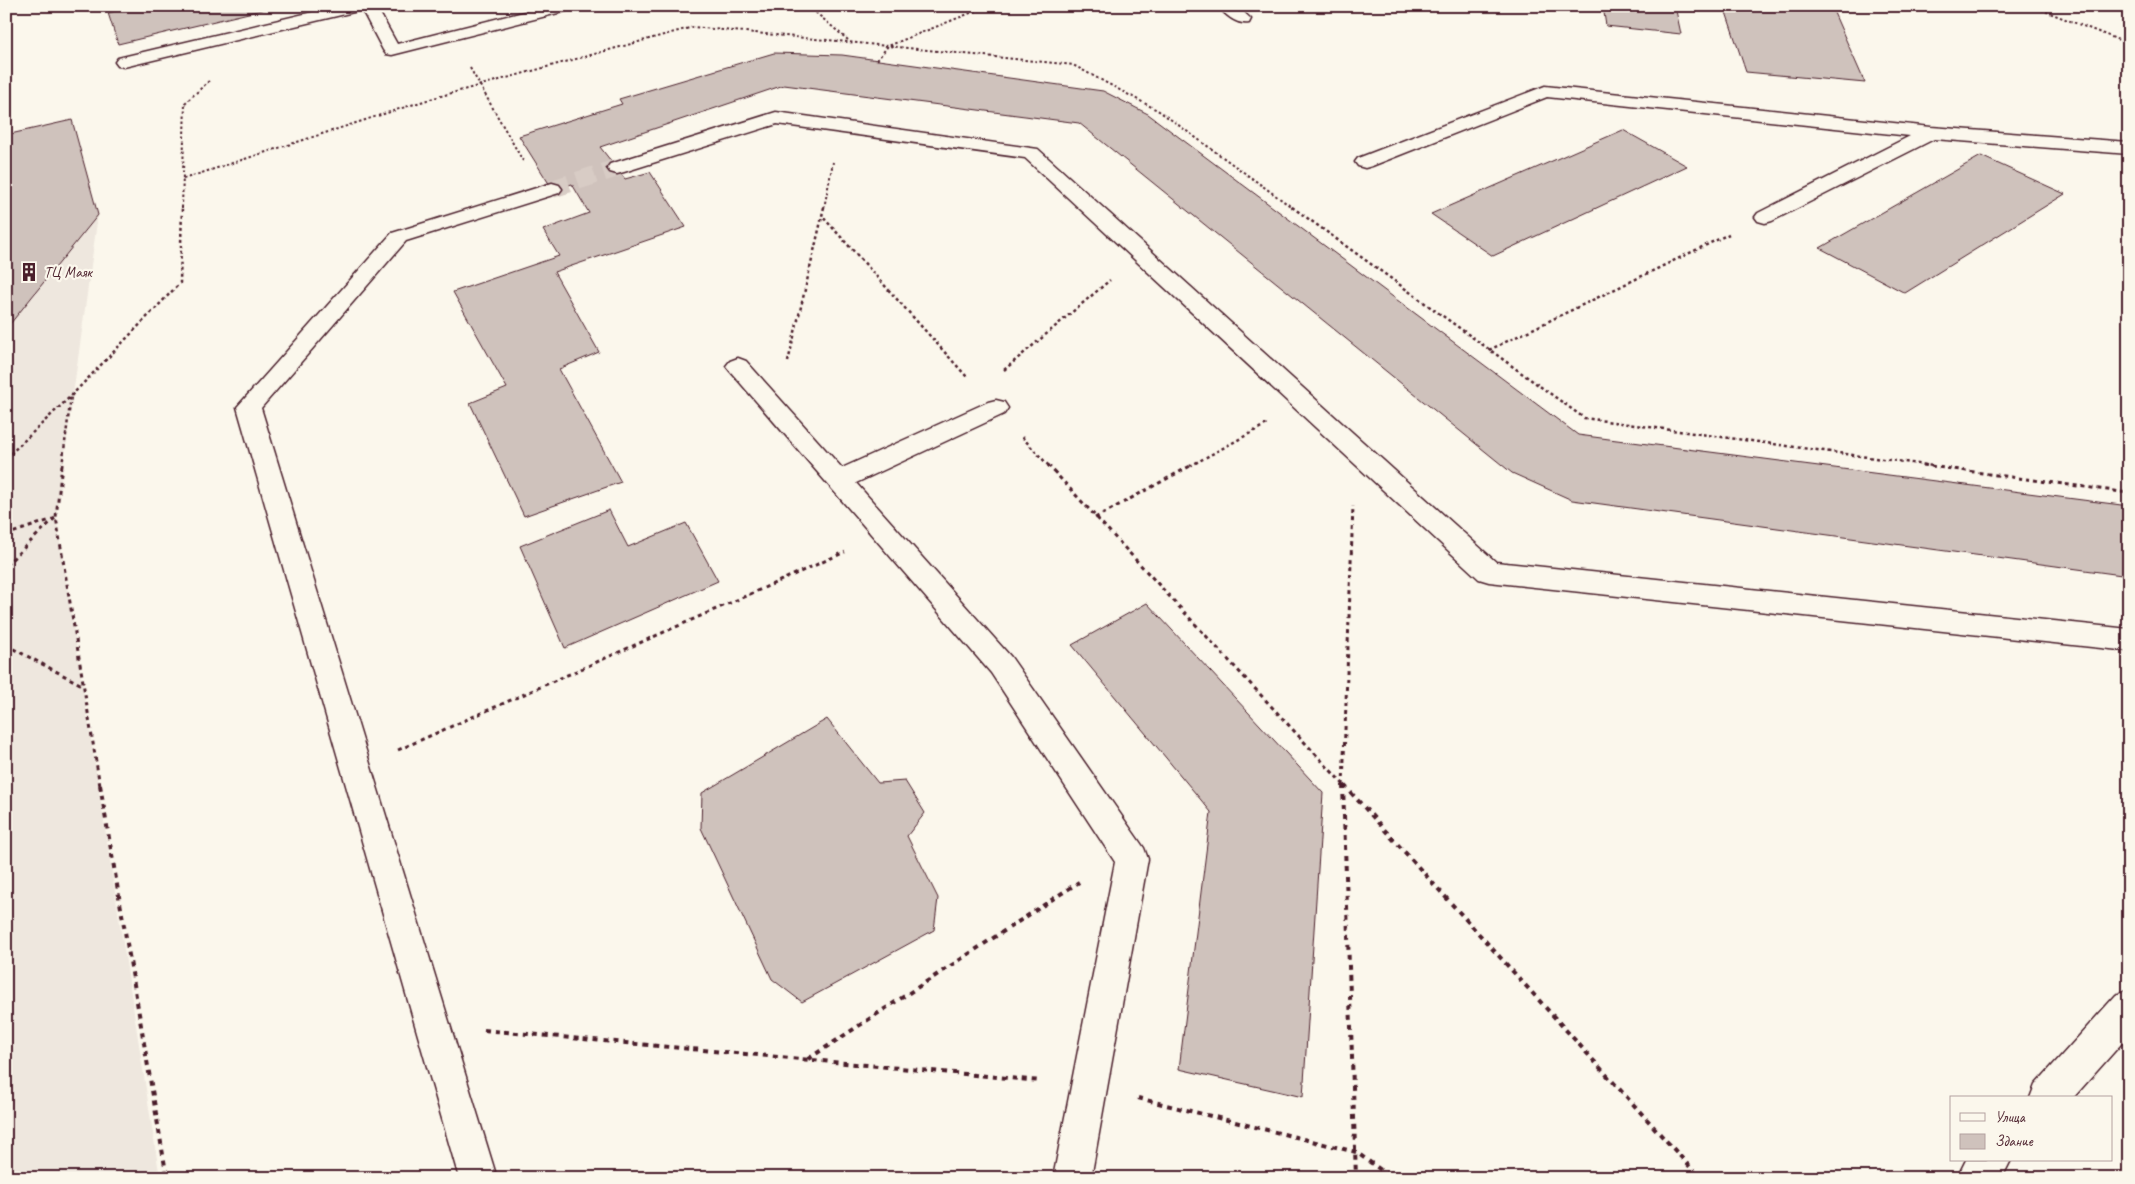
<svg xmlns="http://www.w3.org/2000/svg" width="2135" height="1184" font-family="Caveat,sans-serif">
<style>
.built{fill:#eee7de}
.building{fill:#cfc2bc;stroke:#4a1f2b}
.lines{fill:none;stroke-linecap:round;stroke-linejoin:round}
.minor-tunnel{stroke:#d8ccc5;stroke-width:18;stroke-dasharray:18 9;stroke-linecap:butt}
.minor-casing{stroke:#4a1f2b;stroke-width:3}
.path-far3{stroke:#4a1f2b;stroke-width:2;stroke-dasharray:2.5 2.5;stroke-linecap:butt}
.path-far2{stroke:#4a1f2b;stroke-width:2.5;stroke-dasharray:3 3;stroke-linecap:butt}
.path-far1{stroke:#4a1f2b;stroke-width:3;stroke-dasharray:4 4;stroke-linecap:butt}
.path{stroke:#4a1f2b;stroke-width:4;stroke-dasharray:5 5;stroke-linecap:butt}
.minor{fill:#fbf7ec;fill-rule:evenodd}
.labels{text-anchor:middle;dominant-baseline:central;stroke-width:4.5;stroke-linejoin:round;paint-order:stroke}
.far-poi-label{font-size:15px;fill:#4a1f2b;stroke:#fbf7ec;text-anchor:start}
</style>
<rect width="100%" height="100%" fill="#fbf7ec"/>
<filter id="ink" filterUnits="userSpaceOnUse"><feTurbulence type="fractalNoise" baseFrequency=".02" numOctaves="2"/><feDisplacementMap in="SourceGraphic" scale="10" xChannelSelector="R" yChannelSelector="G"/><feConvolveMatrix kernelMatrix="1 2 1 2 8 2 1 2 1" color-interpolation-filters="sRGB"/></filter>
<g filter="url(#ink)">
<!-- built -->
<path class="built" d="M72,120L98,215L56,517L160,1178H6V135Z"/>
<!-- building -->
<path class="building" d="M136,6H278L118,44L108,13Z
M1603,6H1675L1681,34L1606,26Z
M1724,6H1831L1865,83L1746,72Z
M774,53L842,55L1103,91L1148,114L1578,435L2129,506V576L1572,500L1512,473L1079,123L784,85L600,147L625,179L650,172L686,227L554,272L599,352L559,369L621,482L524,516L470,403L507,388L453,292L559,256L543,230L589,213L572,184L553,190L519,136L622,104L619,99Z
M72,120L98,215L6,329V135Z
M1623,130L1687,166L1493,256L1431,214Z
M1981,156L2065,194L1905,293L1820,248Z
M609,510L628,547L686,523L718,581L565,648L520,546Z
M1147,603L1323,793L1303,1097L1179,1069L1211,812L1072,645Z
M827,719L878,783L905,781L925,813L907,836L938,898L934,930L802,1002L772,979L701,828L702,793Z"/>
<g class="lines">
<!-- minor-tunnel -->
<path class="minor-tunnel" d="M552,189L617,168"/>
<!-- minor casing -->
<g class="minor-casing">
<path id="minor" d="M338,6H376L397,44L547,6H576L574,9L392,55L386,54L383,50L362,10L124,67L118,66L115,62L118,58Z
M1218,6H1237L1251,19L1249,23C1237,25 1225,15 1218,6Z
M1545,86L1931,127L2129,142V154L1934,139L1772,221L1765,223L1758,221L1755,217L1758,213L1910,136L1547,97L1372,166L1365,168L1358,166L1355,162L1358,158Z
M776,112L1038,149L1496,562L2129,629V651L1489,582L1479,579L1025,158L777,124L624,172L617,174L610,172L607,168L610,164Z
M552,183L559,185L562,189L559,193L406,241L261,408L497,1178H459L237,407L392,233Z
M738,358L746,361L842,468L988,402L996,400L1004,402L1008,408L1004,414L856,483L1011,657L1144,848L1148,859L1091,1178H1053L1115,862L991,673L730,371L726,366L730,361Z
M2129,990V1035L2073,1098H2030L2035,1085L2116,995Z
M1966,1160H2011L2002,1178H1957Z"/>
</g>
<!-- path-far3 -->
<path class="path-far3" d="M808,6L848,40
M2032,6L2129,44
M877,60L888,46L1073,65L1159,111L1293,208
M470,68L523,161
M183,179L430,99L693,27L888,46L988,6
M182,208L185,103L209,81
M824,208L833,162"/>
<!-- path-far2 -->
<path class="path-far2" d="M824,207L822,216L967,377
M1292,207L1584,418L1933,466
M1489,350L1729,234
M788,362L822,217
M1004,370L1110,280
M1022,437L1049,466
M6,458L71,396L180,283L182,207
M62,466L71,396
M1190,466L1267,424"/>
<!-- path-far1 -->
<path class="path-far1" d="M62,465L56,517L100,786
M1048,465L1345,786
M1923,465L2129,493
M1095,518L1192,465
M6,535L53,519
M6,565L56,517
M6,645L82,685
M398,750L845,552
M1343,786L1353,506"/>
<!-- path -->
<path class="path" d="M100,785L167,1178
M1343,785L1356,1178
M1344,785L1700,1178
M484,1030L1041,1081
M808,1059L1079,882
M1138,1098L1356,1152L1392,1178"/>
<!-- minor -->
<use href="#minor" class="minor"/>
</g>
</g>
<!-- icons -->
<defs>
<g id="building-bare" transform="scale(1.5)"><path d="M-4-6H4V6H1V3H-1V6H-4ZM-2.5-4.3h1.7v1.8h-1.7ZM.8-4.3h1.7v1.8H.8ZM-2.5-1h1.7V.8h-1.7ZM.8-1h1.7V.8H.8Z" fill="#4a1f2b" stroke="#fbf7ec" stroke-width="2.5" paint-order="stroke"/></g>
</defs>
<g fill-rule="evenodd">
<use href="#building-bare" x="29" y="272"/>
</g>
<g class="labels">
<!-- far-poi labels -->
<g class="far-poi-label">
<text x="44" y="272">ТЦ Маяк</text>
</g>
</g>
<!-- margin -->
<rect width="2135" height="1184" fill="none" stroke="#fbf7ec" stroke-width="25"/>
<rect x="12" y="12" width="2110" height="1159" fill="none" stroke="#4a1f2b" stroke-width="2" filter="url(#ink)"/>
<!-- legend -->
<rect x="1950" y="1096" width="162" height="65" fill="#fbf7ec" stroke="#b4a19f"/>
<rect x="1960" y="1113" width="25" height="8" fill="#fbf7ec" stroke="#b4a19f"/>
<text x="1995" y="1122" font-size="15" fill="#4a1f2b">Улица</text>
<rect x="1960" y="1134" width="25" height="15" fill="#cfc2bc" stroke="#b4a19f"/>
<text x="1995" y="1146" font-size="15" fill="#4a1f2b">Здание</text>
</svg>
